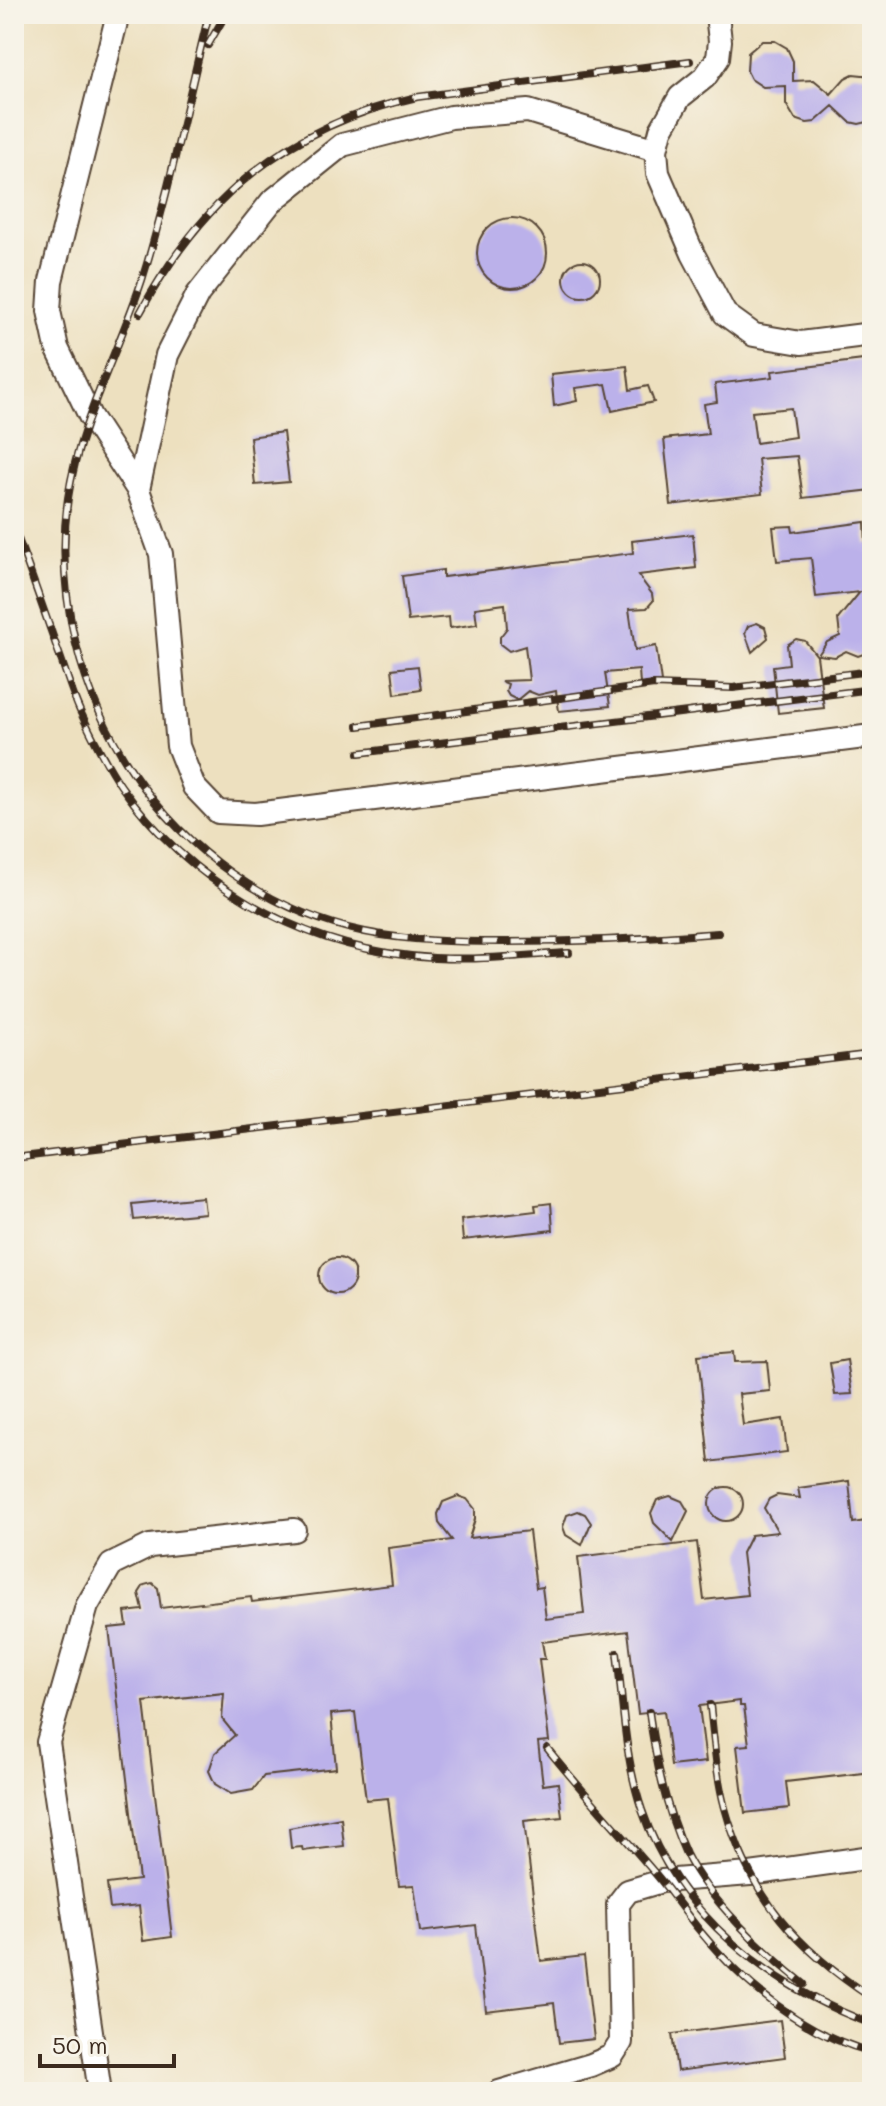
<svg xmlns="http://www.w3.org/2000/svg" width="886" height="2106" font-family="Mali,sans-serif">
<style>
.building{fill:#bbb1ea;fill-rule:evenodd}
.lines{fill:none;stroke-linecap:round;stroke-linejoin:round}
.minor-casing{stroke:#564536;stroke-width:26}
.minor{stroke:#fff;stroke-width:22}
.rail-casing{stroke:#3b2a1e;stroke-width:8}
.rail{stroke:#f7f3e8;stroke-width:5;stroke-dasharray:15;stroke-linecap:butt}
</style>
<rect width="100%" height="100%" fill="#f7f3e8"/>
<filter id="ink" filterUnits="userSpaceOnUse"><feTurbulence type="fractalNoise" baseFrequency=".0125" numOctaves="2"/><feDisplacementMap in="SourceGraphic" scale="16" xChannelSelector="R" yChannelSelector="G"/><feConvolveMatrix kernelMatrix="1 2 1 2 8 2 1 2 1" color-interpolation-filters="sRGB"/></filter>
<filter id="wash" filterUnits="userSpaceOnUse"><feTurbulence type="fractalNoise" baseFrequency=".006" numOctaves="4" result="noise"/><feDisplacementMap in="SourceGraphic" scale="32" xChannelSelector="R" yChannelSelector="G"/><feGaussianBlur stdDeviation="1.8" result="paint"/><feColorMatrix in="noise" values="0 0 0 0 0 0 0 0 0 0 0 0 0 0 0 0 0 1.4 0 .05"/><feComposite in="paint" operator="in"/></filter>
<g filter="url(#wash)">
<rect width="100%" height="100%" fill="#ede0bf"/>
<g id="blocks">
<!-- building -->
<path class="building" d="M762,41H775L787,48L793,61V81L814,80L831,94L845,78L853,74L872,76V121L859,124L850,122L833,106L815,122L807,123L795,119L786,104V86L763,87L751,79L747,71L748,53Z
M477 253a35 35 0 1 1 70 0a35 35 0 1 1-70 0Z
M564 279a18 18 0 1 1 36 0a18 18 0 1 1-36 0Z
M872,359V490L803,498L797,456L758,459L762,494L671,505L664,439L708,434L704,404L717,402L715,384L773,377L772,371ZM791,408L795,437L756,443L752,412Z
M627,366L630,390L648,386L654,402L612,411L606,384L575,388L577,401L554,406L551,374Z
M283,432L289,482L255,485L250,437Z
M865,522L866,544L872,543V651L858,656L846,651L835,657L818,655L827,642L840,636L838,619L860,592L816,597L811,558L777,561L773,527L792,526L793,532Z
M693,534L696,568L638,575L652,594L653,601L647,608L629,609L635,650L656,646L661,682L640,684L639,670L605,673L610,706L559,711L556,691L538,695L528,691L517,700L509,696L506,691L508,684L501,681L529,680L525,646L509,651L500,644V637L507,628L505,604L475,608L477,624L450,628L449,617L408,621L402,576L443,570V577L633,553L632,541Z
M757,623L765,627L768,638L752,652L745,633L748,626Z
M796,639L805,641L817,656L824,708L778,713L773,666L789,664L787,645Z
M418,666L421,690L395,694L392,669Z
M203,1197L205,1213L134,1220L132,1204Z
M551,1203L553,1230L463,1240L461,1220L536,1211L535,1205Z
M319 1276a18 18 0 1 1 36 0a18 18 0 1 1-36 0Z
M734,1352L735,1362L767,1361L770,1391L739,1394L743,1425L783,1419L787,1452L709,1462L698,1355Z
M847,1360L852,1394L835,1395L830,1363Z
M849,1481L853,1523L872,1520V1772L786,1782L789,1808L745,1813L737,1746L749,1745L744,1706H740V1701L699,1706L706,1762L671,1766L664,1711L638,1714L628,1631L542,1642L545,1659H539L549,1741L538,1742L543,1785L558,1783L562,1817L524,1821L541,1961L584,1956L594,2039L559,2043L554,2003L486,2011L476,1925L420,1932L414,1885L399,1886L388,1798L366,1800L355,1712L331,1714L336,1768L264,1776L253,1790L231,1794L215,1784L209,1771L215,1753L235,1735L222,1719L224,1693L144,1702L172,1937L143,1941L139,1906L110,1909L107,1884L139,1880L109,1628L127,1626L125,1612L143,1610L139,1593L144,1585L152,1583L158,1588L161,1608L251,1597L252,1602L392,1585L388,1548L452,1540L439,1523L438,1514L443,1502L458,1496L467,1499L475,1509V1519L469,1538L529,1531L536,1588L542,1587L546,1619L584,1614L578,1557L697,1542L704,1600L747,1595L742,1553L751,1535L778,1532L764,1508L769,1499L777,1495L800,1498L798,1488Z
M709 1504a17 17 0 1 1 34 0a17 17 0 1 1-34 0Z
M670,1496L682,1501L688,1511L673,1542L654,1523L651,1513L657,1500Z
M578,1511L585,1514L591,1523L582,1545L566,1535L563,1527L567,1515Z
M341,1818L344,1846L303,1851L302,1847L291,1848L289,1828Z
M780,2020L785,2057L677,2071L672,2034Z"/>
</g>
</g>
<g filter="url(#ink)">
<use href="#blocks" fill-opacity="0" stroke="#564536" stroke-width="2"/>
<g class="lines">
<!-- minor casing -->
<g class="minor-casing">
<path id="minor" d="M118,14L51,281L49,311L57,348L90,416L138,490L161,554L178,746L194,787L218,812L256,814L872,736
M717,14L720,41L718,58L705,77L680,97L661,130L656,150L658,173L693,254L725,314L754,335L801,343L872,334
M138,490L167,355L198,294L271,202L342,145L451,117L528,111L656,150
M100,2092L48,1742L87,1606L111,1565L150,1546L294,1530
M499,2092L591,2065L612,2056L621,2042L618,1904L628,1891L662,1881L750,1874L872,1857"/>
</g>
<!-- minor -->
<use href="#minor" class="minor"/>
<!-- rail casing -->
<g class="rail-casing">
<path id="rail" d="M209,14C187,101 169,194 142,280C118,353 79,422 68,498C41,694 170,890 365,932C410,941 456,942 502,942C574,942 646,939 718,933
M208,45L226,14
M140,313C203,197 287,126 417,97L690,61
M14,528C29,568 43,608 57,648C65,669 71,691 80,711C92,736 105,763 121,786C188,881 295,944 411,956C463,962 517,956 569,953
M358,726L654,685L733,688L872,671
M359,753L872,689
M14,1158L872,1054
M617,1653C623,1706 625,1760 642,1810C678,1916 771,1987 872,2024
M710,1705C714,1739 716,1775 725,1808C749,1896 798,1950 872,1998
M649,1712C656,1761 665,1808 686,1854C708,1899 765,1953 804,1984
M547,1748C583,1793 622,1834 659,1878C673,1895 686,1914 700,1931C744,1985 803,2034 872,2052"/>
</g>
<!-- rail -->
<use href="#rail" class="rail"/>
</g>
</g>
<!-- margin -->
<rect width="886" height="2106" fill="none" stroke="#f7f3e8" stroke-width="48"/>
<!-- scale -->
<path d="M40 2054v12h134v-12" fill="none" stroke="#3b2a1e" stroke-width="4"/>
<text x="52" y="2054" font-size="24" fill="#3b2a1e" stroke="#f7f3e8" stroke-width="6" paint-order="stroke">50 m</text>
</svg>
